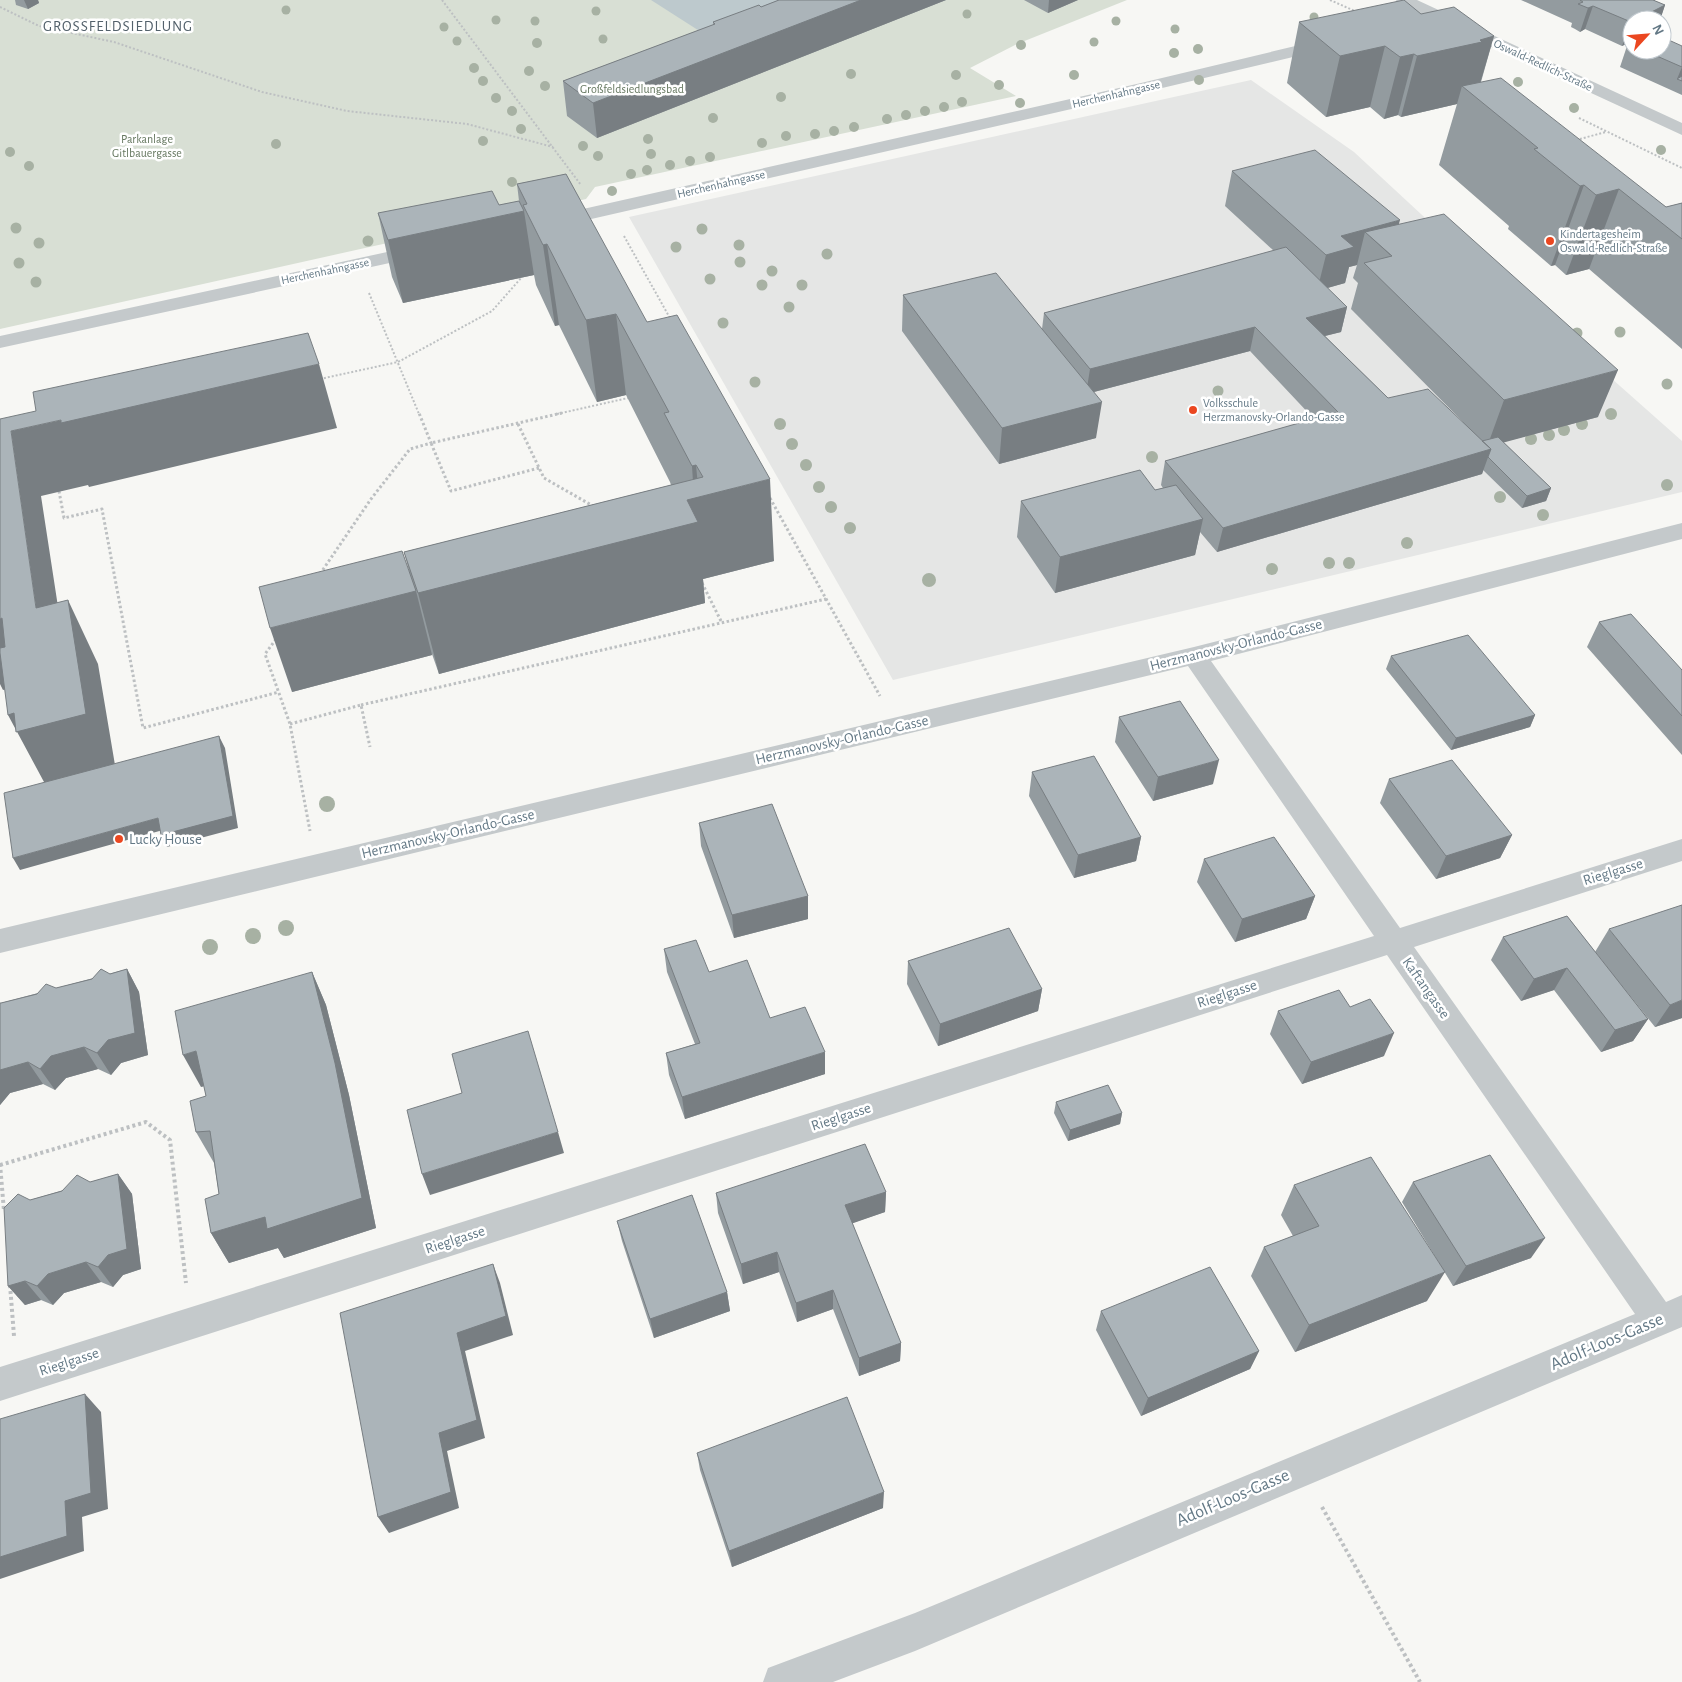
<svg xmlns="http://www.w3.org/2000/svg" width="1682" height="1682" font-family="'Alegreya Sans',sans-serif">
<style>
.built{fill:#e5e6e5}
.green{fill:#d8dfd4}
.water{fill:#bdc9cd}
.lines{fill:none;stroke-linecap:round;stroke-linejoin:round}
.path-far2{stroke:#bdc0c2;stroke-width:2;stroke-dasharray:2 2;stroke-linecap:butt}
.path-far1{stroke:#bdc0c2;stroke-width:3;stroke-dasharray:2.5 2.5;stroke-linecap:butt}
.path{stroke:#bdc0c2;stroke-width:4;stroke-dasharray:3 3;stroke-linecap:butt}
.minor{fill:#c4c9cb;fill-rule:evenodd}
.tree{fill:#a7b1a3}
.wall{fill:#939b9f;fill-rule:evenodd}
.shaded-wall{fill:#787e82}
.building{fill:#abb4b9;stroke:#787e82}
.poi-dot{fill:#eb4720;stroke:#fff;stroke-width:2}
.labels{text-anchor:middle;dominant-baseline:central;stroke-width:5;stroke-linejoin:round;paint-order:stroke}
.far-street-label{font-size:12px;fill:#647986;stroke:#fff}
.far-park-label{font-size:12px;fill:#667860;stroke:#fff}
.far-poi-label{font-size:12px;fill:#647986;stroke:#fff;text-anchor:start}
.far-quarter-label{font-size:15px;letter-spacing:1px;fill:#53616b;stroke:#fff}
.street-label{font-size:15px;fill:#647986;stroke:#fff}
.poi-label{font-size:15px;fill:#647986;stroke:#fff;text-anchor:start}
.near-street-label{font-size:18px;fill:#647986;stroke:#fff}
</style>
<rect width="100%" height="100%" fill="#f7f7f4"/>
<!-- built -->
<path class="built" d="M1251,80L1354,152L1557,340L1611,378L1682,441V492L893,680L629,217Z"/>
<!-- green -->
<path class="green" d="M0,0H1127L1017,44L970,68L1016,96L595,187L586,199L0,329Z"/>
<!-- water -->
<path class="water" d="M651,0H785L701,32Z"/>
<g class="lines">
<!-- path-far2 -->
<path class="path-far2" d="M442,0L581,185
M1330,0L1357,12
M0,7L39,26L114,42L262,92L347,111L467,124L553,147
M1579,118L1682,168
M1576,140L1606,132
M624,236L671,320
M369,293L419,414
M320,379L398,362L492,311L521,278
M557,414L628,398"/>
<!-- path-far1 -->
<path class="path-far1" d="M518,424L544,478L593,506
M539,468L451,491L431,443L562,413
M59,491L64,518L102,509L143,728L279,692
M770,498L880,696
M320,574L371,499L410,449L431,443L419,413
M702,583L722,623
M276,639L265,654L290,724L310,831
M361,705L826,599
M290,724L361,705L370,747"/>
<!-- path -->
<path class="path" d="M0,1164L4,1211
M0,1165L146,1122L170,1140L186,1283
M10,1285L14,1336
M1322,1507L1420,1682"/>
<!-- minor -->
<path class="minor" d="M1396,0H1417L1682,123V135L1398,4Z
M1329,38L1335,39L1338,43L1335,47L1141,93L552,228L545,226L542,222L545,218L552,216L1141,83Z
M424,244L431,246L434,250L431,254L0,348V336Z
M1682,523V539L1211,661L1400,928L1682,839V861L1414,947L1666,1302L1682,1295V1327L915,1651L833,1682H763L768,1668L915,1613L1635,1314L1387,955L0,1401V1367L1374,936L1188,666L0,953V929L1194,647Z"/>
</g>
<!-- trees -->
<g class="tree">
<circle cx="286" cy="10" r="4.5"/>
<circle cx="596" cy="11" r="4.5"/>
<circle cx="967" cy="14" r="4.5"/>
<circle cx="1314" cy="17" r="4.5"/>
<circle cx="496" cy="20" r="4.5"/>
<circle cx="535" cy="21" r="4.5"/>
<circle cx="1116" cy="21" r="4.5"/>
<circle cx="63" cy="24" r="4.5"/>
<circle cx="444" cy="27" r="4.5"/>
<circle cx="1175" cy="29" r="4.5"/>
<circle cx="603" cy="39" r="4.5"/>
<circle cx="457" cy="41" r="4.5"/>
<circle cx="1094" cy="42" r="4.5"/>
<circle cx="537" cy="43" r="5"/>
<circle cx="1021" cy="45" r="5"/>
<circle cx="1198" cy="49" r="5"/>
<circle cx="1174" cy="53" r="5"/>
<circle cx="474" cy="68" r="5"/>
<circle cx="529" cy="71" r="5"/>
<circle cx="851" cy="74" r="5"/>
<circle cx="956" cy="75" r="5"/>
<circle cx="1074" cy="75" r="5"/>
<circle cx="1199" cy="80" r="5"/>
<circle cx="483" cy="81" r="5"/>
<circle cx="1518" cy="82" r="5"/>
<circle cx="999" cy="85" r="5"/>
<circle cx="545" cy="86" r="5"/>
<circle cx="781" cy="97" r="5"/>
<circle cx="496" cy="98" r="5"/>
<circle cx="962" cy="102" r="5"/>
<circle cx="1020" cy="103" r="5"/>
<circle cx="944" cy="107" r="5"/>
<circle cx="1574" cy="108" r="5"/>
<circle cx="512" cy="111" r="5"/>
<circle cx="925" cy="111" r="5"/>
<circle cx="906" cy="115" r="5"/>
<circle cx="713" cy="118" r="5"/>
<circle cx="887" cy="119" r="5"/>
<circle cx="854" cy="127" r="5"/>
<circle cx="521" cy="129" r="5"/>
<circle cx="834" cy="131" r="5"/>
<circle cx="815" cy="134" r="5"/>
<circle cx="786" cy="136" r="5"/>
<circle cx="648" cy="139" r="5"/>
<circle cx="483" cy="141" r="5"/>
<circle cx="762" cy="143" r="5"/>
<circle cx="276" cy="144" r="5"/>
<circle cx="583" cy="146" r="5"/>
<circle cx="1661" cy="150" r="5"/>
<circle cx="10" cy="152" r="5"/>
<circle cx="651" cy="154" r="5"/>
<circle cx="598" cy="156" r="5"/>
<circle cx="710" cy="157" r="5"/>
<circle cx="690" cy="161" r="5"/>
<circle cx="670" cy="165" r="5"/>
<circle cx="29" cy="166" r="5"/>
<circle cx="647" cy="170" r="5"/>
<circle cx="631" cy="174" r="5"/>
<circle cx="512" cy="182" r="5"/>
<circle cx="612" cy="191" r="5"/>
<circle cx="16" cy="228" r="5.5"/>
<circle cx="702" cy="229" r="5.5"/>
<circle cx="368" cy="241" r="5.5"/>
<circle cx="39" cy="243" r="5.5"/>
<circle cx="739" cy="245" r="5.5"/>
<circle cx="676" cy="247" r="5.5"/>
<circle cx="827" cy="254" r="5.5"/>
<circle cx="740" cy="262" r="5.5"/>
<circle cx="19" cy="263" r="5.5"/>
<circle cx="772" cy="271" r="5.5"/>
<circle cx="710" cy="279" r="5.5"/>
<circle cx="36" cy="282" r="5.5"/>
<circle cx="762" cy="285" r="5.5"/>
<circle cx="802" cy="285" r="5.5"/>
<circle cx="789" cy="307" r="5.5"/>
<circle cx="723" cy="323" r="5.5"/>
<circle cx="1620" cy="332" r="5.5"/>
<circle cx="1577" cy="333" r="5.5"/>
<circle cx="755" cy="382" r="5.5"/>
<circle cx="1667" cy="384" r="5.5"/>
<circle cx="1218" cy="391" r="5.5"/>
<circle cx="1611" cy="414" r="6"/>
<circle cx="780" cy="424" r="6"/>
<circle cx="1582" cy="424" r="6"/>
<circle cx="1564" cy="430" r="6"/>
<circle cx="1549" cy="435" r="6"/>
<circle cx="1531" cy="439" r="6"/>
<circle cx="792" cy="444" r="6"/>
<circle cx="1152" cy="457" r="6"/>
<circle cx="806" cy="465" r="6"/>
<circle cx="1667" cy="485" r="6"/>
<circle cx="819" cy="487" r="6"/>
<circle cx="1500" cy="497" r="6"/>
<circle cx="831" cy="507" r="6"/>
<circle cx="1543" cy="515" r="6"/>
<circle cx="850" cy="528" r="6"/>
<circle cx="1407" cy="543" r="6"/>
<circle cx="1329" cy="563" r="6"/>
<circle cx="1349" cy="563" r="6"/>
<circle cx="1272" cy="569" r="6"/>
<circle cx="929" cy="580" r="7"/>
<circle cx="327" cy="804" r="8"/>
<circle cx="286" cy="928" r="8"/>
<circle cx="253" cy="936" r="8"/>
<circle cx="210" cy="947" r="8"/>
</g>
<!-- wall -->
<path class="wall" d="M15,0H38L39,3L28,9L16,5Z
M779,0H946L597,138L567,116L563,81L713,25V22L761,7Z
M1024,0H1078L1048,13Z
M1521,0H1655V1L1665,5L1660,20H1632V41L1622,46L1585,29L1580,32L1575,29L1571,27L1572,23Z
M1421,14L1494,36L1481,82L1666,207L1682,203V349L1589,269L1566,275L1555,265L1551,266L1508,229L1509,226L1439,165L1457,104L1401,117L1398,115L1384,119L1370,107L1326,117L1287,83L1299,22Z
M1632,42V50H1662L1682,46V95L1620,67L1628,43Z
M1232,171L1399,224L1598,417L1503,442L1551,488L1546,501L1522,508L1483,470L1482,474L1217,552L1200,532L1195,555L1055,593L1017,537L1021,501L1155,490L1163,488L1161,485L1165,461L1314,419L1250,351L1094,392L1096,438L999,464L902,331L903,295L1042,329L1044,313L1274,251L1225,206ZM1357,265L1353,278L1358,283L1351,309L1463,422L1388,398L1325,336L1341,332L1347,307L1327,288L1345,283L1349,267Z
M566,174L774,561L703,579L705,603L439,674L432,654V655L292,692L409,571L404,552L671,485L670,482L626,395L597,402L559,325L555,326L536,285L534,275L403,303L392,277L378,213L499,205L519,201L517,184Z
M1599,622L1682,670V755L1587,647Z
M1391,656L1535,715L1530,727L1451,750L1386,669Z
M1119,717L1213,784L1153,801L1115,742Z
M1032,772L1141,837L1136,861L1074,878L1029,796Z
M1389,779L1512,835L1500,858L1436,879L1380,803Z
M699,823L808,896V919L734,938L701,846Z
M1204,859L1315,896L1306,919L1235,942L1197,882Z
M1567,916L1648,1019L1633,1041L1601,1052L1554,990L1521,1001L1491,960L1503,937Z
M1609,929L1682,1018L1655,1027L1595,952Z
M664,949L709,972L770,1018L825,1074L685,1119L669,1075L666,1053L695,1044L667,972Z
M908,961L1042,989L1038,1011L938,1046L907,984Z
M127,969L139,992L148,1055L121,1063L111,1075L98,1069L66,1078L55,1090L43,1084L10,1093L0,1105V1003H1Z
M312,972L326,1005L349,1095L376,1228L284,1258L278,1248L229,1263L211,1233L219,1194L214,1163L196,1132L206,1096L204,1086L201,1087Z
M1278,1011L1384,1056L1302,1084L1270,1034Z
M1056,1102L1122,1113L1120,1124L1068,1141L1054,1113Z
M118,1174L132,1194L141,1269L123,1275L113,1287L101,1282L64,1293L53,1305L41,1300L25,1305L8,1286L30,1200Z
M1413,1182L1531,1258L1453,1286L1402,1202Z
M1294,1185L1427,1301L1295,1352L1251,1276L1264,1247L1293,1236L1281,1215Z
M886,1192L885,1212L852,1223L901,1343L900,1361L859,1376L833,1309L797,1322L779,1272L743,1284L718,1213L716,1193Z
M617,1221L727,1292L730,1311L654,1338L622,1241Z
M1101,1311L1259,1351L1250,1369L1141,1416L1096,1330Z
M697,1453L883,1508L732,1567L700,1470Z"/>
<!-- shaded-wall -->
<path class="shaded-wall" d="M24,0H38L39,3L28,9Z
M861,0H946L597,138L593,103Z
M1049,0H1078L1048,13Z
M1650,0H1655L1651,12L1665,5L1660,20H1636Z
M1593,6L1585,29L1580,32L1588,8Z
M1631,22H1632V41L1622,46Z
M1494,36L1476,97L1462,86L1457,104L1401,117L1417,56Z
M1385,46L1370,107L1326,117L1340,56Z
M1414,54L1398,115L1384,119L1400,57Z
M1682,67V81L1677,79Z
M1584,185L1555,265L1551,266L1580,186Z
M1619,189L1589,269L1566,275L1596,195Z
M524,211L534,275L403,303L388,240Z
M1400,220L1390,255L1365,232L1357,265L1349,267L1345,283L1317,291L1326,255L1341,236Z
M547,244L559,325L555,326L543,245Z
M1347,307L1341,332L1300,342L1306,318Z
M616,314L626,395L597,402L586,320Z
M1255,327L1250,351L1086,394L1090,369Z
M319,364L337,428L89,487L88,485L41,496L68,672L36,608L11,431Z
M1618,370L1598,417L1487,447L1504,400Z
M1102,402L1096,438L999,464L1002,428Z
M1491,449L1482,474L1217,552L1223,528Z
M696,465L699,497L770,479L774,561L703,579L705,603L439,674L418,593L687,500L694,498L692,466Z
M1551,488L1546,501L1522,508L1527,496Z
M1203,519L1195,555L1055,593L1060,557Z
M416,591L432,655L292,692L270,628Z
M68,600L98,664L117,777L51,795L8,715Z
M2,618L35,682L3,690L0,684V619Z
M1535,715L1530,727L1451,750L1456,738Z
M219,736L225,748L238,828L167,847L161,835Z
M1219,760L1213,784L1153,801L1158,777Z
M158,818L163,830L20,870L13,858Z
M1512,835L1500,858L1436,879L1446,856Z
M1141,837L1136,861L1074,878L1078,855Z
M808,896V919L734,938L732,915Z
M1315,896L1306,919L1235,942L1242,919Z
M1567,968L1554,990L1521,1001L1534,979Z
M127,969L139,992L148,1055L121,1063L111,1075L97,1053Z
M312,972L326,1005L349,1095L376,1228L284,1258L278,1248L229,1263L211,1233L265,1217Z
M1042,989L1038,1011L938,1046L940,1024Z
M1682,1000V1018L1655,1027L1670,1005Z
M1648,1019L1633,1041L1601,1052L1615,1030Z
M1394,1033L1384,1056L1302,1084L1311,1062Z
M84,1047L98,1069L66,1078L55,1090L40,1069L51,1056Z
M196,1051L214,1083L201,1087L183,1055Z
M825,1052V1074L685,1119L682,1097Z
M28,1062L43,1084L10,1093L0,1105V1070Z
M1122,1113L1120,1124L1068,1141L1070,1130Z
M558,1132L564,1153L430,1195L422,1174Z
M118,1174L132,1194L141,1269L123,1275L113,1287L98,1267Z
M886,1192L885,1212L845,1226V1205Z
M1545,1238L1531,1258L1453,1286L1466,1266Z
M777,1252L779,1272L743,1284L741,1264Z
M86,1262L101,1282L64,1293L53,1305L37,1286L48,1274Z
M493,1264L500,1283L513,1335L465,1351L485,1438L447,1451L459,1508L389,1533L378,1517L457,1333Z
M1445,1272L1427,1301L1295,1352L1309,1325Z
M25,1281L41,1300L25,1305L8,1286Z
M833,1290V1309L797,1322L796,1303Z
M727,1292L730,1311L654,1338L650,1319Z
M901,1343L900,1361L859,1376V1358Z
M1259,1351L1250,1369L1141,1416L1148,1398Z
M85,1394L101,1412L108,1509L82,1517L84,1551L0,1579V1557L65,1501Z
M884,1492L883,1508L732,1567L729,1551Z"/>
<!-- building -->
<path class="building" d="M779,0H861L593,103L563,81L715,24L713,22L759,5L761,7Z
M1404,0L1421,14L1454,7L1494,36L1480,40L1482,42L1417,56L1414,54L1400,57L1385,46L1340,56L1299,22Z
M1580,0H1653L1665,5L1636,20H1632V22H1631L1593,6L1588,8L1578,4L1583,2Z
M1662,37L1682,46V67L1643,50H1662Z
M1682,76V81L1677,79Z
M1501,78L1666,207L1682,203V239L1619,189L1596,195L1584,185L1580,186L1534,149L1538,148L1462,86Z
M1315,150L1400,220L1341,236L1354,247L1326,255L1232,171Z
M566,174L647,322L677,315L770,479L687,500L698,522L418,593L404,552L703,477L696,465L692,466L664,413L669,412L616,314L586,320L547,244L543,245L523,205L527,204L517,184Z
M492,191L499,205L519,201L524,211L388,240L378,213Z
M1444,214L1618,370L1504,400L1364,263L1392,256L1365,232Z
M1286,247L1347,307L1306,318L1388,398L1428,389L1491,449L1223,528L1165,461L1338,412L1255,327L1090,369L1044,313Z
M996,273L1102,402L1002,428L903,295Z
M308,333L319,364L61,423V420L11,431L36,608L68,600L86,714L16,732L14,713L8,715L0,653V648L5,647L2,618L0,619V419L36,411L33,392Z
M1498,437L1551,488L1527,496L1488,457L1491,449L1482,441Z
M1140,470L1155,490L1176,485L1203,519L1060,557L1021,501Z
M402,551L416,591L270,628L259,587Z
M1631,614L1682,670V716L1599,622Z
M1468,635L1535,715L1456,738L1391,656Z
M1180,701L1219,760L1158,777L1119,717Z
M219,736L233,816L161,835L158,818L13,858L4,793Z
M1094,756L1141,837L1078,855L1032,772Z
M1452,760L1512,835L1446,856L1389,779Z
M772,804L808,896L732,915L699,823Z
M1274,837L1315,896L1242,919L1204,859Z
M1682,905V1000L1670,1005L1609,929Z
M1567,916L1648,1019L1615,1030L1567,968L1534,979L1503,937Z
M1009,928L1042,989L940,1024L908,961Z
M696,940L709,972L747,960L770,1018L805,1007L825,1052L682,1097L666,1053L700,1043L664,949Z
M101,969L110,974L127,969L135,1033L108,1040L97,1053L84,1047L51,1056L40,1069L28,1062L0,1070V1003H1L37,994L46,984L56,988L92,979Z
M312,972L335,1063L362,1198L267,1229L265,1217L211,1233L205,1199L219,1194L210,1131L196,1132L190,1101L206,1096L196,1051L183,1055L175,1011Z
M1339,990L1350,1007L1370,999L1394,1033L1311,1062L1278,1011Z
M528,1031L558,1132L422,1174L407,1110L462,1093L452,1054Z
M1108,1085L1122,1113L1070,1130L1056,1102Z
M865,1144L886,1192L845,1205L901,1343L859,1358L833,1290L796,1303L777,1252L741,1264L716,1193Z
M1490,1155L1545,1238L1466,1266L1413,1182Z
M1371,1157L1445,1272L1309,1325L1264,1247L1319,1226L1294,1185Z
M118,1174L127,1249L108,1255L98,1267L86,1262L48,1274L37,1286L25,1281L8,1286L4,1208L18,1194L30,1200L62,1191L77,1175L90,1182Z
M692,1195L727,1292L650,1319L617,1221Z
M493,1264L506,1316L457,1333L477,1420L439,1433L451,1492L378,1517L340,1313Z
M1210,1267L1259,1351L1148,1398L1101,1311Z
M85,1394L91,1493L65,1501L67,1536L0,1557V1419Z
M847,1397L884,1492L729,1551L697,1453Z"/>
<!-- markers -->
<g class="poi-dot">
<circle cx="1550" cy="241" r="5"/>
<circle cx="1193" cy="410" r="5"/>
<circle cx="119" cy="839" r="5"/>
</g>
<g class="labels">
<!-- far-street labels -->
<g class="far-street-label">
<text transform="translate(1543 65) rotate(25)">Oswald-Redlich-Straße</text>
<text transform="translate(1116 94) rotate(-13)">Herchenhahngasse</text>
<text transform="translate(721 184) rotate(-13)">Herchenhahngasse</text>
<text transform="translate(325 271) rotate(-12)">Herchenhahngasse</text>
</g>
<!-- far-park labels -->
<g class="far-park-label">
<text x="632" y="89">Großfeldsiedlungsbad</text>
<text x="147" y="139">Parkanlage<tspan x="147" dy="14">Gitlbauergasse</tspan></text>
</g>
<!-- far-poi labels -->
<g class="far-poi-label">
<text x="1560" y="234">Kindertagesheim<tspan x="1560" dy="14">Oswald-Redlich-Straße</tspan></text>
<text x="1203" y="403">Volksschule<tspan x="1203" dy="14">Herzmanovsky-Orlando-Gasse</tspan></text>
</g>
<!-- far-quarter labels -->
<g class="far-quarter-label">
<text x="118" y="26">GROSSFELDSIEDLUNG</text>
</g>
<!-- street labels -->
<g class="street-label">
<text transform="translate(1236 645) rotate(-14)">Herzmanovsky-Orlando-Gasse</text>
<text transform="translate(842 740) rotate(-13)">Herzmanovsky-Orlando-Gasse</text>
<text transform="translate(448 834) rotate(-13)">Herzmanovsky-Orlando-Gasse</text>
<text transform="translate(1613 872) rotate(-17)">Rieglgasse</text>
<text transform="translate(1426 988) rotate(55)">Kaftangasse</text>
<text transform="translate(1227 994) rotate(-18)">Rieglgasse</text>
<text transform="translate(841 1117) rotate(-18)">Rieglgasse</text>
<text transform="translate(455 1240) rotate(-18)">Rieglgasse</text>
<text transform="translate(69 1362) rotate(-18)">Rieglgasse</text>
</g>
<!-- poi labels -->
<g class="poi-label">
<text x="129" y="839">Lucky House</text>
</g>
<!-- near-street labels -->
<g class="near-street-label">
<text transform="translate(1607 1342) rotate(-23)">Adolf-Loos-Gasse</text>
<text transform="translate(1233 1498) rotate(-23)">Adolf-Loos-Gasse</text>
</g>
</g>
<!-- north arrow -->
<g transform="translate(1647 35) rotate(64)"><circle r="24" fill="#ffffff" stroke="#c1c9cf"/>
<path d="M0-4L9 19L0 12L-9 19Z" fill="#eb4720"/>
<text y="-8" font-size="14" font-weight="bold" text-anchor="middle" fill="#647986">N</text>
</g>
</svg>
